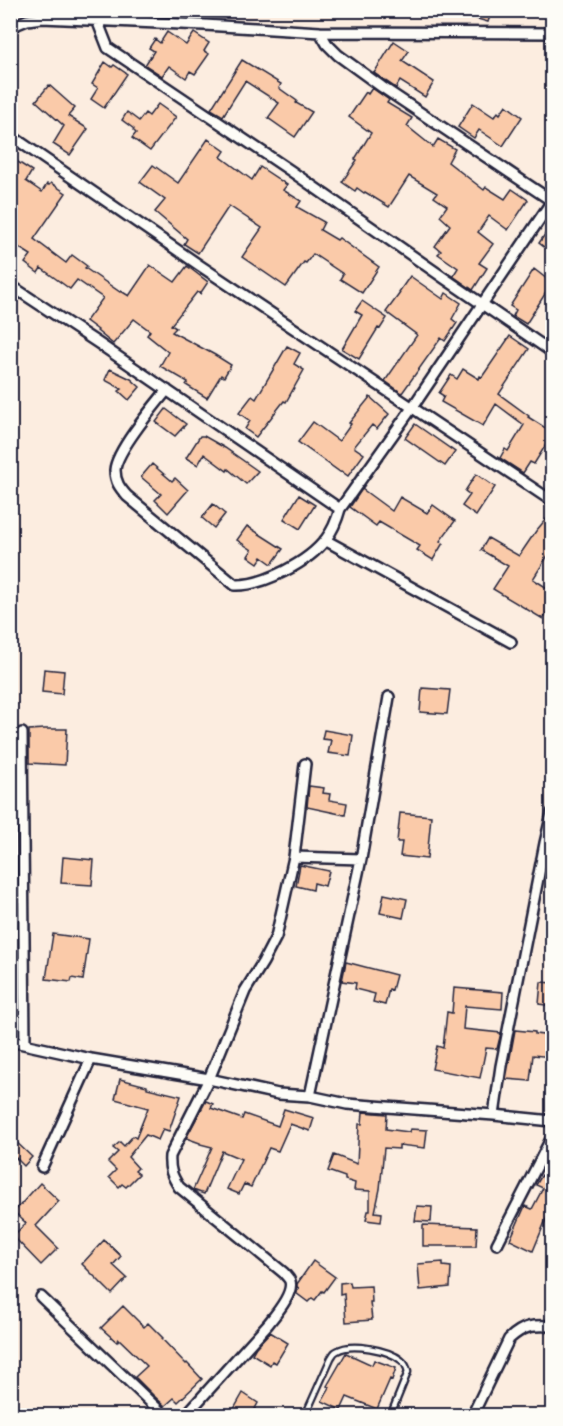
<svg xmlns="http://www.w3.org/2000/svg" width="563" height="1426" font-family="'Indie Flower',sans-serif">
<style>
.building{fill:#facaa9;stroke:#22223b;stroke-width:1.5}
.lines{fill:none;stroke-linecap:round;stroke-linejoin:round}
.service-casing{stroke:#22223b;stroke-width:9}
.minor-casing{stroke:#22223b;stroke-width:14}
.service{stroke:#fdfcf7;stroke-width:4.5}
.minor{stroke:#fdfcf7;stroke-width:9}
</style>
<rect width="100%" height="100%" fill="#fcede0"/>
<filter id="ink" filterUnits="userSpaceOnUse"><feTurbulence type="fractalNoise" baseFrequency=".0167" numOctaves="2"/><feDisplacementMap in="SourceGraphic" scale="12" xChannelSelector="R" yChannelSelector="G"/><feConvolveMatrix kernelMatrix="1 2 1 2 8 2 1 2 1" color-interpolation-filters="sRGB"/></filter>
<g filter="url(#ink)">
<!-- building -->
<path class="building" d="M457,10H492L488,22L457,13Z
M167,32L186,45L194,33L209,43L204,51L209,54L195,74L190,71L186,78L169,66L162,76L145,65L154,51L149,48L155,39L160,43Z
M394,41L409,51L402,61L434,82L425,97L400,81L396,88L374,73Z
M242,60L281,84L279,88L297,101L296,103L312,112L295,137L268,118L279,103L245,81L223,116L211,109Z
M105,62L112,67L114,65L127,74L104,108L91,99L98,88L92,84Z
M49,85L75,108L68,116L88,129L70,155L53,144L64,126L36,101Z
M372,88L389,100L387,103L412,118L407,126L433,147L438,139L455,149L448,162L484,190L486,187L505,199L512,189L528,200L508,230L489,216L478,232L493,244L479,263L487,268L473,290L453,276L458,268L438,254L441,251L435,246L450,225L440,216L447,206L434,197L437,193L409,176L389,207L365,192L364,193L357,188L355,191L342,182L357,160L355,159L371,133L349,117L366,92L368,94Z
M473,103L494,117L498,112L500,114L506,105L522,117L503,146L479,130L474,138L458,127Z
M158,104L176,117L150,151L132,138L136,133L133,130L134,129L122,120L127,112L139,121L145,113L149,116Z
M208,139L225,151L221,157L252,180L260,167L287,185L283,190L301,201L297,207L324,222L320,230L337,240L339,238L379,267L362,293L340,279L343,274L313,254L306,263L304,262L286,287L242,257L262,228L229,206L198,253L184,244L187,239L155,212L165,200L140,182L153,165L178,183Z
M10,157L32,171L26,181L42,192L47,184L49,185L51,183L66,193L34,239L66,263L72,255L87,266L85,268L120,292L121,291L129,296L150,265L175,282L187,266L208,282L200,294L197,292L171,325L176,328L172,332L215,355L231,365L224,377L221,375L207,398L186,385L188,382L160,366L168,352L147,335L150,331L134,319L113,344L97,331L98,330L86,321L103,298L77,280L70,289L41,268L38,273L25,263L31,255L10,242V204L17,195L10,191Z
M552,224V253L539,243Z
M534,269L552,283L526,324L513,316L516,310L510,306Z
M410,276L443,299L446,293L461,303L452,319L457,323L445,341L441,338L402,393L385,381L417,335L386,312L400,293L399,292Z
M362,301L387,318L380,329L378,328L359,359L342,349L362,315L355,311Z
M510,336L529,349L499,394L529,416L528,417L552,432V435L534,464L530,462L523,473L500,458L505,449L508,451L524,425L496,404L483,426L441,402L444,396L439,393L451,375L457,379L463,369L479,379L480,376L482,377Z
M287,346L300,353L294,364L304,370L286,402L284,401L256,437L245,429L250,421L239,413L252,396L256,399Z
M110,369L131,379L140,387L129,400L119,391L122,389L105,380Z
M370,397L389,414L377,429L372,425L354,447L364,454L348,476L341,471L340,472L298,442L313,422L339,441L351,424L349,423Z
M166,409L186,424L175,436L156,422Z
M415,424L455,452L445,466L405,438Z
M200,436H204L225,448L258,471L246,484L228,469L227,471L204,454L198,465L186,458Z
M152,464L172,481L175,478L188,490L168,513L155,500L161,494L141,477Z
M476,474L495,487L476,516L462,506L470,495L465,491Z
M362,489L392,511L400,497L427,513L433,505L455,521L440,541L443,543L433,560L417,550L420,546L379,522L376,526L350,507Z
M299,495L315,505L300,529L284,519Z
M213,504L225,514L214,528L202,518Z
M546,519L552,524V549L533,579L552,591V604L543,619L493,589L508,566L481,550L488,538L519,556L536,531Z
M247,526L283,549L272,564L262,557L258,563L248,556L252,550L237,540Z
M44,669L64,671L62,694L42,692Z
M422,688L450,690L447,714L420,712Z
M44,729H67L65,765L29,763V730Z
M324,730L353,735L350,756L328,753L331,740L322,739Z
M309,786L324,788L323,793L330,794L329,800L347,803L345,815L307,807Z
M400,813L431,816L427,859L400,856L402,842H397Z
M63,857L94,860L92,885L61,883Z
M300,865L329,871L325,886L314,883L313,890L296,886Z
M384,894L407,899L403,918L380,913Z
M53,934L89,939L83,980L72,978L71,982L46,979Z
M346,962L396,975L392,990L389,989L385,1005L373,1002L375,994L355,989L356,983L342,981Z
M541,982L552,983V1006L539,1004Z
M454,988L503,992L502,1009L465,1006L463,1029L501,1033L497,1049L486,1048L480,1078L432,1069L437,1046L443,1048L447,1012L452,1013Z
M515,1030L535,1032V1034L552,1036V1057L533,1055L530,1081L506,1079Z
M120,1079L147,1086V1088L181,1096L169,1131L163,1129L158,1140L146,1135L128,1157L138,1168L135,1171L139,1174L126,1187L122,1184L119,1187L109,1177L116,1170L108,1162L118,1152L113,1148L120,1142L124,1146L133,1136L136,1138L148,1108L115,1099Z
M206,1101L213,1104L211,1108L242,1119L244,1114L278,1126L284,1109L314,1118L310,1131L290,1124L278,1151L269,1148L251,1187L244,1184L239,1194L227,1189L241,1159L222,1151L204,1194L193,1190L212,1147L200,1144V1143L186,1138Z
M363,1112L387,1114L386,1129L409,1132L410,1129L427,1130L425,1148L399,1145V1149L384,1148L380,1189L375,1212L382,1213L381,1222L366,1220L368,1211H370V1191L354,1190L355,1183L345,1180V1177L328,1171L334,1155L357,1164L359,1124H362Z
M10,1136L32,1157L24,1166L10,1152Z
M552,1169V1205L533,1251L510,1240L525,1206L532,1209L543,1188L536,1185L542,1175L548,1178Z
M40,1183L59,1201L36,1226L58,1248L41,1265L13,1236L26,1223L14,1212Z
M417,1206L432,1207L431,1222L415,1221Z
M423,1225L477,1227L476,1246H423Z
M104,1240L121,1256L113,1265L127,1278L112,1294L82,1264Z
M313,1261L335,1277L324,1292L322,1291L315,1300L312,1298L308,1302L296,1293L299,1288L297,1287V1284Z
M443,1262V1266L451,1267L450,1287L420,1290L418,1264Z
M350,1282L351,1287L371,1286L372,1302H370L372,1320L346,1322L344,1294L340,1295V1283Z
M123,1306L144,1327L148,1323L163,1338L162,1339L186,1364L187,1363L202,1379L178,1402L174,1398L165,1406L153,1395L135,1377L147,1366L119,1339L117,1342L101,1328Z
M270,1332L288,1343L276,1363L272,1361L270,1365L252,1354L256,1347Z
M346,1353L372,1365L374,1360L396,1368L392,1380L390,1379L377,1409L347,1397L341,1410L322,1401L330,1387L327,1386Z
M243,1393L258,1403L251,1416H230Z"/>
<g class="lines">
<!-- service casing -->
<g class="service-casing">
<path id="service" d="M305,1416L331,1358C333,1355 334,1352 337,1351C351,1342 389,1350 401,1360C405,1363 407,1367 408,1372L393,1409"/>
</g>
<!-- minor casing -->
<g class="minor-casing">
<path id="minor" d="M97,20L108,48L291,171L444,278L552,352
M10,27L27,20L42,18L204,25L320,32L552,33
M320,32L327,44L338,55L382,87L552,201
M10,135L199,265L552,501
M10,285L98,343L340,509
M167,390C154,406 116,451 115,470C115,482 120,488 127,496L235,585C263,586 309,562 326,539C333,530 337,520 340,509L412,408L552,201
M325,540L511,642
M22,733L25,1044
M294,857L361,859
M10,1041L91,1059L209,1079L278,1094L310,1096L347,1104L494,1115L552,1121
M310,1096L361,859L389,697
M494,1115L501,1066L545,843L552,813
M42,1167L91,1059
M497,1244L552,1137
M41,1297L165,1416
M185,1416L268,1324C275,1315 294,1294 290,1281C289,1278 286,1276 284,1273L179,1187C172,1176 169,1169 170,1156L209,1079L245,991L263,962L276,937L294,857L305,764
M472,1416L509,1339C524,1325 533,1325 552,1326"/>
</g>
<!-- service -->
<use href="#service" class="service"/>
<!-- minor -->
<use href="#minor" class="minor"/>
</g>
</g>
<!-- margin -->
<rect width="563" height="1426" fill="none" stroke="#fdfcf7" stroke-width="36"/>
<rect x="18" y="18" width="527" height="1390" fill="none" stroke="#22223b" stroke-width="2" filter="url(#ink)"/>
</svg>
